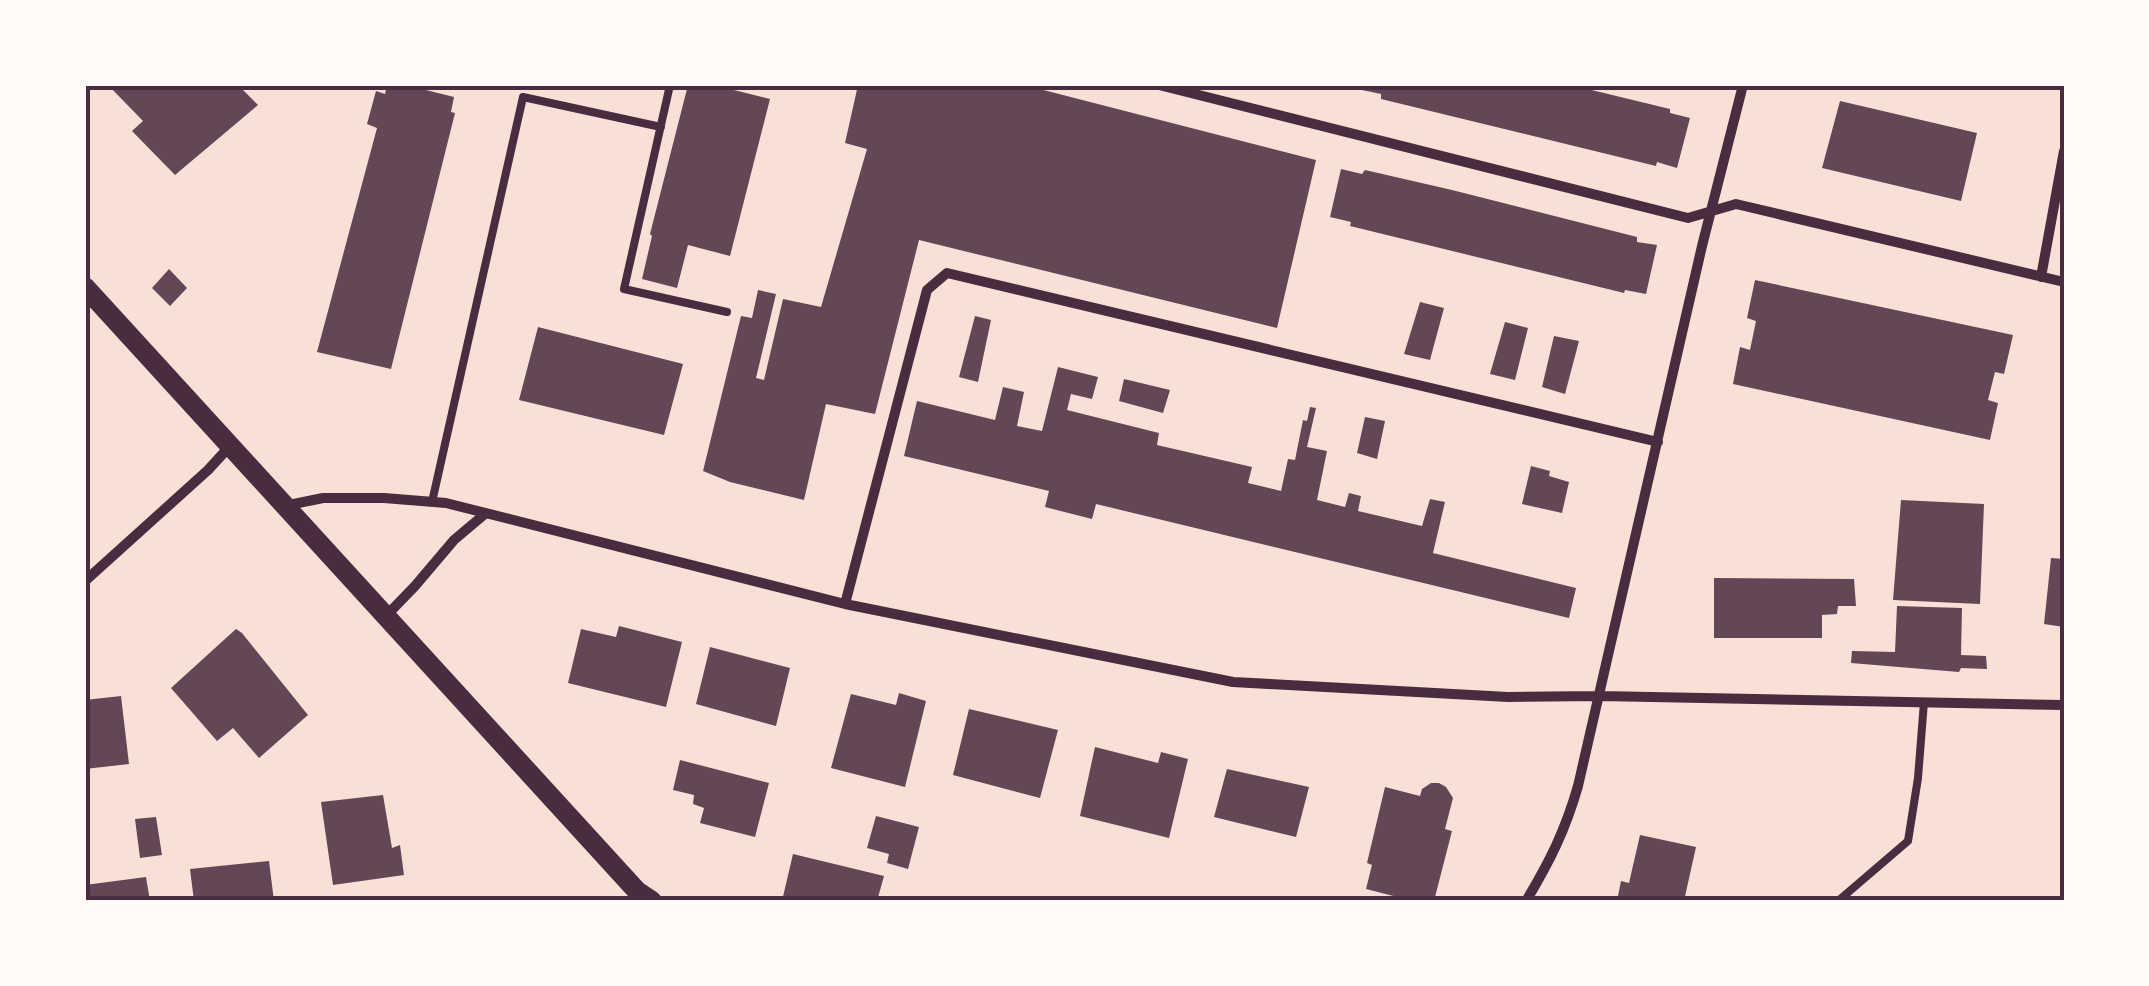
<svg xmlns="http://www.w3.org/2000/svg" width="2149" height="986" font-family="'Open Sans',sans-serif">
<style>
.building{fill:#644757}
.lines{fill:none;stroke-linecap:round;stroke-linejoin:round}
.service{stroke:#4a2c40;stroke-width:8}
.minor{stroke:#4a2c40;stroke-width:10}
.secondary{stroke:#4a2c40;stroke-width:20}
.neatline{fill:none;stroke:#4a2c40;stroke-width:4}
</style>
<rect width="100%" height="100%" fill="#f7e1d7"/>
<!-- building -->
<path class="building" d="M108,85H238L258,105L175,175L132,131L143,121Z
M387,85H406L454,97L451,112L455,113L391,369L317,352L377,128L367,124L376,91L385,94Z
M688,85H714L770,99L730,256L688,245L677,288L642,279L652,236L650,234Z
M858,85H1024L1316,160L1277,328L919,240L875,414L826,404L804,500L730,482L703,471L741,316L752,318L758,290L776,294L756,378L764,380L783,299L821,307L867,149L845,143Z
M1363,85H1571L1670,109V113L1690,118L1677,168L1657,162L1656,166L1381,99V94L1362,90Z
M1840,101L1977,133L1961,201L1822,168Z
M1341,169L1362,174L1365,170L1452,190L1637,237V242L1657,245L1646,294L1625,290L1624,293L1350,226L1351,222L1330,217Z
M169,269L187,288L170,306L152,288Z
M1755,280L2013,335L2004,374L1995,372L1988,400L1998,403L1990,440L1733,384L1740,347L1750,350L1756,321L1747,318Z
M1420,302L1444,308L1430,360L1404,354Z
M975,316L991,320L978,382L959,377Z
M1505,322L1528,328L1515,380L1490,374Z
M538,327L683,364L664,435L519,400Z
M1554,336L1579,341L1565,394L1542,387Z
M1058,367L1098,377L1092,399L1071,394L1067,410L1159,433L1157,445L1252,467L1248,483L1281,491L1288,459L1295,460L1303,420L1307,421L1310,407L1316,408L1307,447L1327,451L1317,500L1345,507L1349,493L1361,496L1358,511L1422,526L1430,499L1445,502L1433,553L1576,588L1569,618L1096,504L1092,519L1045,507L1049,491L904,456L917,401L995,420L1003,387L1024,392L1017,426L1042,431Z
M1124,379L1170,390L1163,413L1119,401Z
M1365,417L1385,421L1377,459L1357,453Z
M1531,466L1550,471L1549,476L1569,482L1562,513L1522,504Z
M1901,500L1984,504L1980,604L1893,600Z
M2051,558L2064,559V627L2044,624Z
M1714,578L1854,579L1856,606H1838L1837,614L1822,615V638H1714Z
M1897,606L1962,608L1961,655L1986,656L1987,669L1961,668L1959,672L1851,663L1852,651L1895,652Z
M619,626L682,642L666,707L568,683L581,629L616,637Z
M236,629L242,633L308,715L259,758L233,728L217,741L171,688Z
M710,647L790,668L776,726L696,704Z
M899,693L926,701L905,787L831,768L851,694L896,705Z
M121,696L129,764L85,769V700Z
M969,709L1058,730L1040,798L953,775Z
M1095,747L1158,763L1161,752L1188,759L1169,838L1080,816Z
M680,760L769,783L755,837L700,823L704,808L693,804L694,795L673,790Z
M1227,769L1309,787L1296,837L1214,817Z
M1431,783H1439L1446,787L1453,798L1445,829L1452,831L1434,901H1413L1366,889L1372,865L1367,863L1385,787L1420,796L1422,789Z
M383,795L392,848L400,845L404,875L333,885L321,802Z
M876,816L919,827L908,869L887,863L889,854L867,848Z
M156,817L162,855L140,858L135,819Z
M1640,835L1696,847L1684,901H1617L1621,881L1629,883Z
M793,854L884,876L877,901H782Z
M269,861L274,901H194L190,869Z
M146,877L150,901H85V885Z"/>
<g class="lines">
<!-- service -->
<path class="service" d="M670,85L624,289L727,312
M432,502L523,97L661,127
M1838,901L1908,841L1918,778L1924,702"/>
<!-- minor -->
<path class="minor" d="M1159,85L1688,218L1736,204L2064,282
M2041,277L2064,151
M284,506L323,498H384L446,503L845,604L1233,682L1508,697L1600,696L2064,705
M85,581L208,470L230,446
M845,604L927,290L947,273L1658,442
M386,616L415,586L454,540L486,513
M1526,901C1550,861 1565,831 1578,786L1702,246L1743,85"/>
<!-- secondary -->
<path class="secondary" d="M85,287C270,488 452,691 637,891L652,901"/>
</g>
<!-- border -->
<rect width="2149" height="986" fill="none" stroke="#fffaf5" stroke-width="175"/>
<rect x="88" y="88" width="1974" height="810" class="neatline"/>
</svg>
